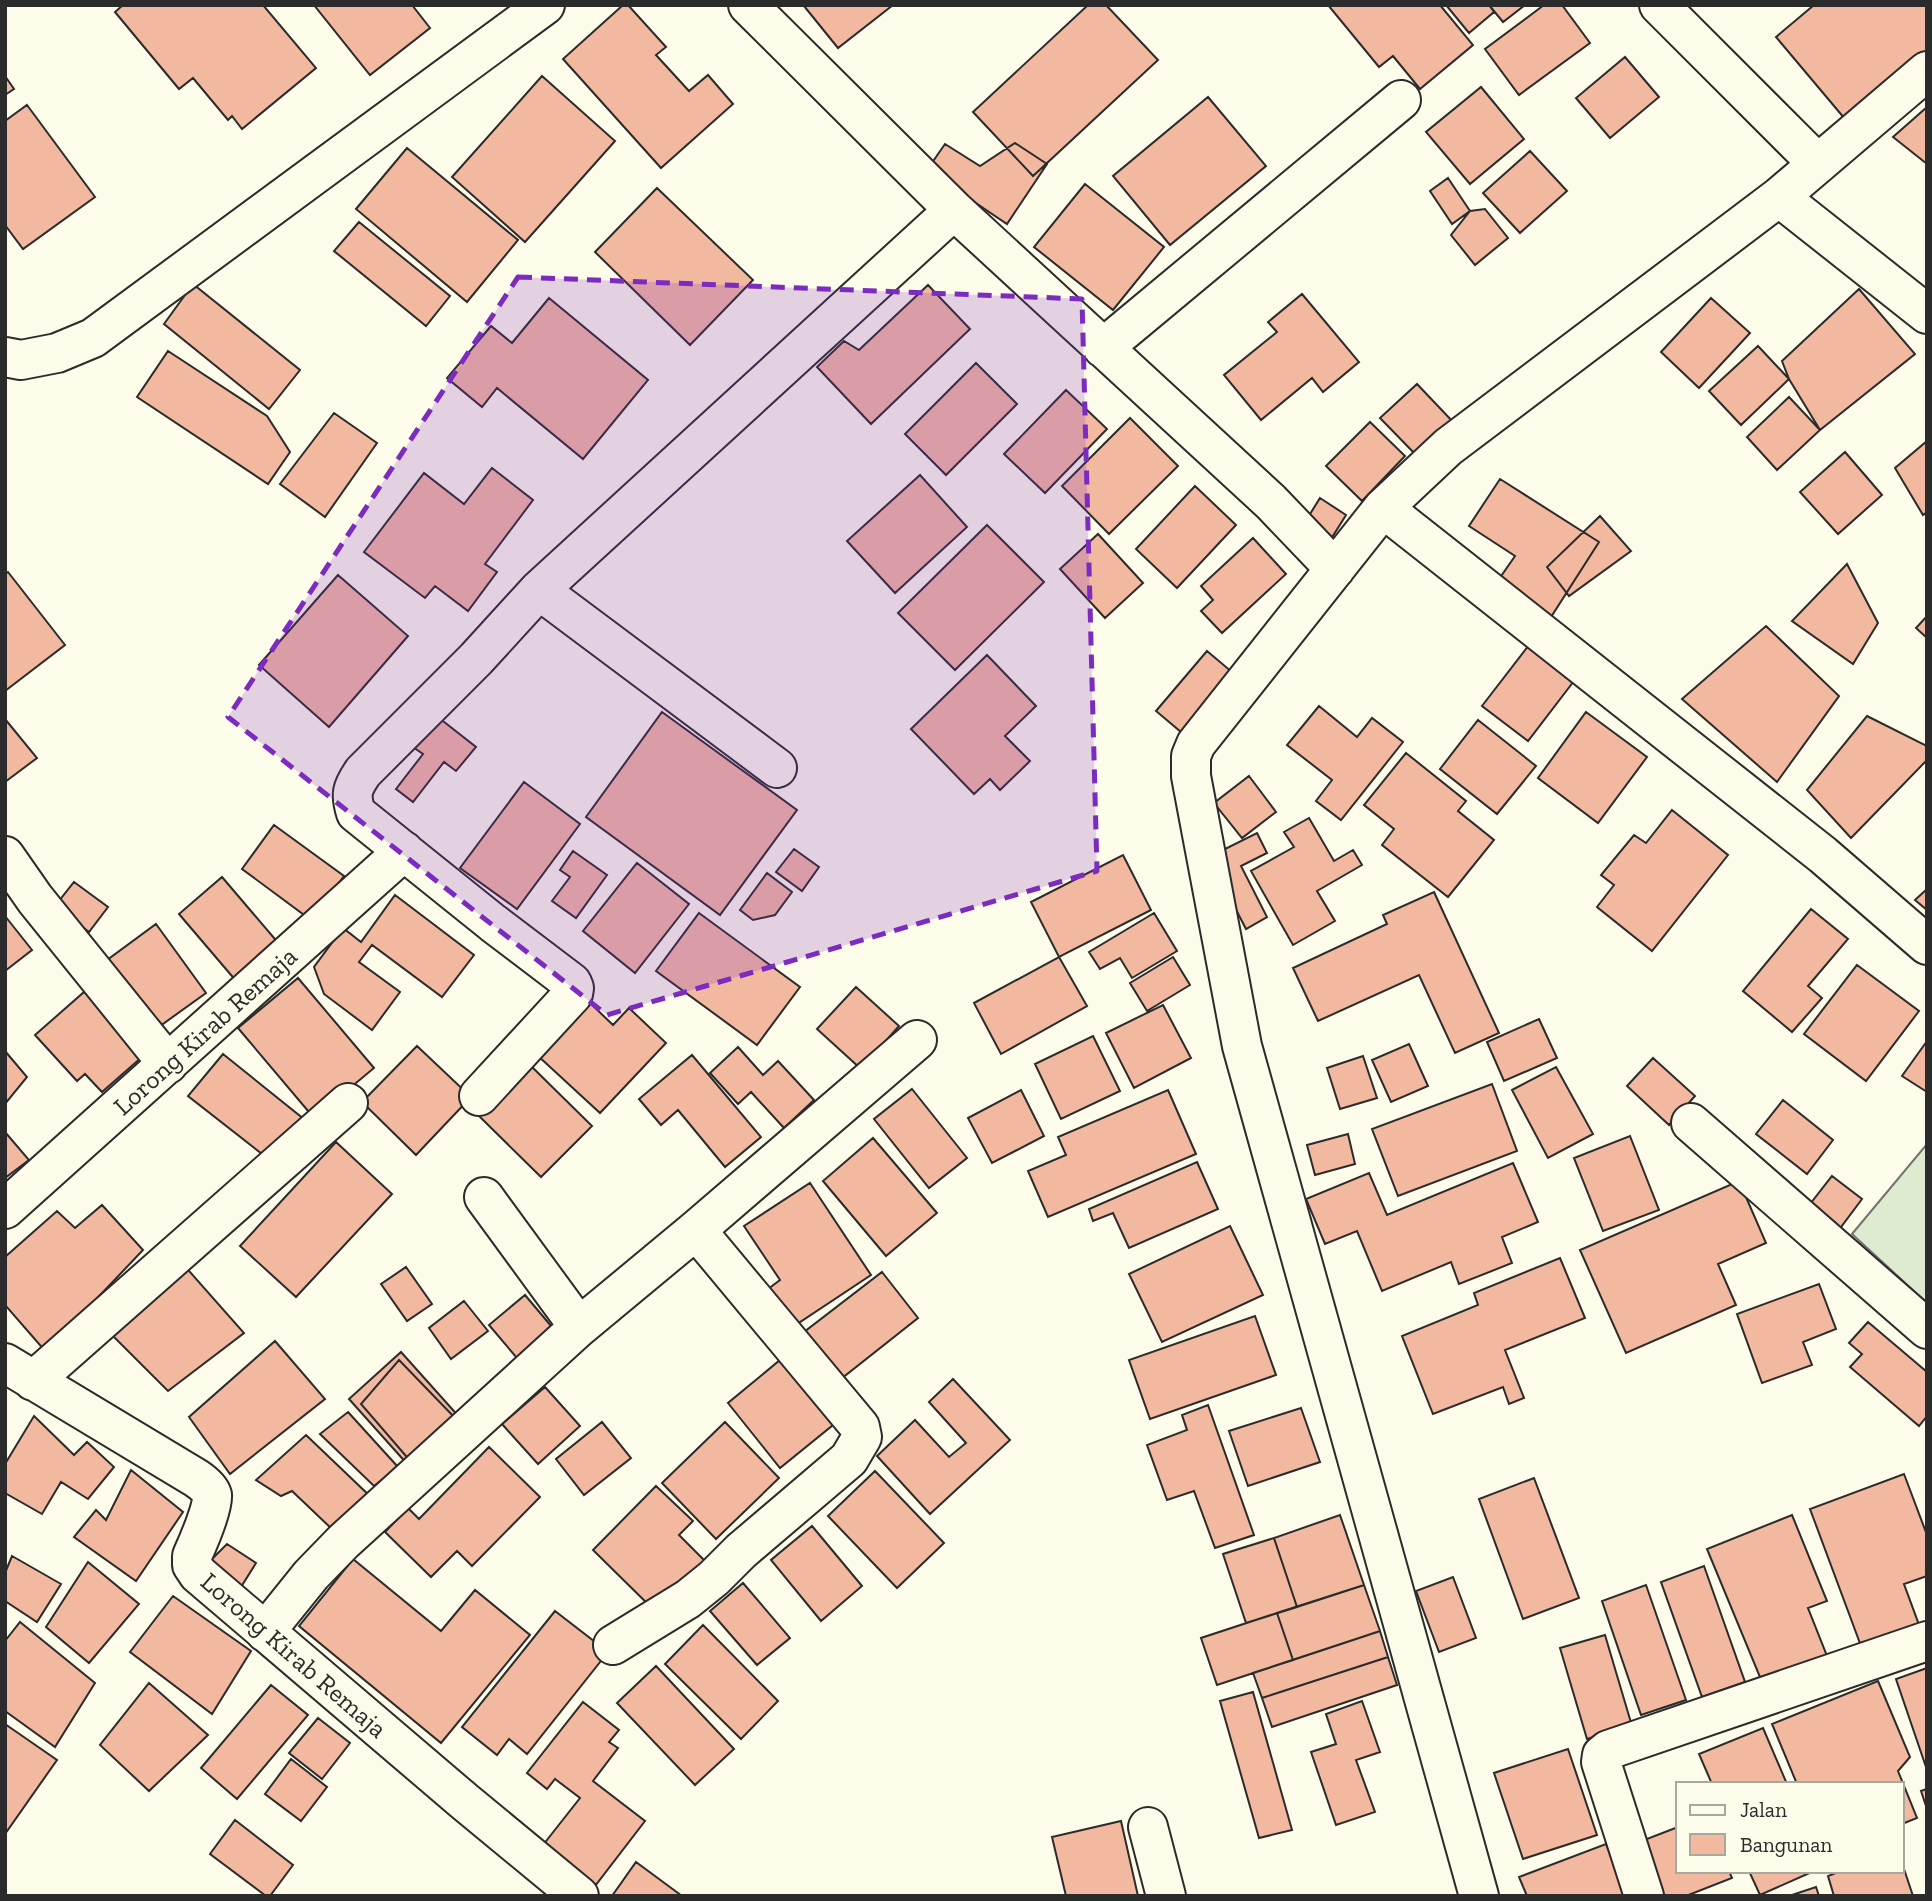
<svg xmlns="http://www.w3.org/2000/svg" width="1932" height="1901" font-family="'Zilla Slab',serif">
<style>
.green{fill:#deebd1;stroke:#74746e;stroke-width:2}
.building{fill:#f2b8a0;stroke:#2b2b2b;stroke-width:2}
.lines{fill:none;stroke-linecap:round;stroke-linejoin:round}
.street-casing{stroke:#2b2b2b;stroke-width:42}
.street{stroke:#fdfbea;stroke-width:38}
.marked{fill:#7b2cbf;fill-opacity:0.2;stroke:#7b2cbf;stroke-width:5;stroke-dasharray:14 9;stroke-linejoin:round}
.labels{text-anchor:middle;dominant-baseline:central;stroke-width:5;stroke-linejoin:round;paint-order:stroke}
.street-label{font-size:26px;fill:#2b2b2b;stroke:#fdfbea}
</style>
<rect width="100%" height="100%" fill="#fdfbea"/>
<!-- green -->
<path class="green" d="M1927,1144V1303L1852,1234Z"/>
<!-- building -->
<path class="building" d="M123,5H263L316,68L242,129L232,116L228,120L193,78L179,89L115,12Z
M314,5H412L430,28L370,75Z
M623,5H628L666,47L656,55L689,91L708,75L733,104L661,168L563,59Z
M806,5H893L838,48L804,6Z
M1088,5H1106L1158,60L1033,176L973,112Z
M1328,5H1440L1473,45L1420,89L1393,56L1379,67Z
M1446,5H1489L1494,12L1469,33Z
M1489,5H1525L1503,22Z
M1544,5H1562L1590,43L1519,95L1485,49Z
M1814,5L1927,6V52L1845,119L1776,37Z
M1625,57L1659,97L1610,138L1576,98Z
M5,76L14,89L5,95Z
M542,76L615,141L525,242L452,177Z
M1481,87L1524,139L1470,184L1426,132Z
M1208,97L1266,166L1170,245L1113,176Z
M27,105L95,197L23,249L5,225V121Z
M1927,107V164L1893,137Z
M1015,143L1047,164L1007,224L927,170L945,144L980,166Z
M407,148L518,240L467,302L356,209Z
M1530,151L1567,191L1520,233L1483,193Z
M1448,178L1470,211L1452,224L1430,191Z
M1085,184L1164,247L1113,310L1034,247Z
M657,188L753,280L690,345L595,252Z
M1485,209L1508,238L1475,265L1451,235L1470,211Z
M359,222L450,296L426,326L334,251Z
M193,284L300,370L269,409L164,324Z
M928,285L970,329L871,424L817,367L844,341L859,350Z
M1859,289L1915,354L1820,430L1789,379L1782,361Z
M1302,294L1359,362L1323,392L1312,378L1261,420L1224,375L1277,332L1268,322Z
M549,298L648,380L583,459L497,388L482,407L447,378L491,326L512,343Z
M1711,298L1750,333L1699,388L1661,352Z
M1758,346L1789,379L1741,425L1709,391Z
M168,351L267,416L290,452L268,484L137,397Z
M976,363L1017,404L946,475L905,434Z
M1417,384L1455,424L1419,458L1380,418Z
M1066,390L1107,429L1045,493L1004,454Z
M1789,397L1820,430L1777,470L1747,437Z
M334,413L377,443L325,517L280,484Z
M1130,418L1178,466L1109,534L1062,486Z
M1370,422L1405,456L1362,501L1326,466Z
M1927,441V512L1923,515L1895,468Z
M1845,452L1882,495L1838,534L1800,492Z
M492,468L533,500L485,564L497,572L468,611L435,586L425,598L364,552L424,473L464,504Z
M920,475L967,527L895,593L847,541Z
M1500,479L1599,542L1551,617L1497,582L1515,556L1469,526Z
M1195,486L1236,525L1177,588L1136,549Z
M1320,498L1346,515L1331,539L1305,522Z
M1600,516L1631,551L1569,596L1547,567Z
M987,525L1044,582L955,670L898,613Z
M1098,534L1143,583L1105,618L1060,569Z
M1253,538L1286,574L1222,633L1201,611L1213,600L1201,586Z
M1847,564L1878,623L1853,664L1792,621Z
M8,572L65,645L5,691V574Z
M338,575L408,636L329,727L259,665Z
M1927,616V638L1916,628Z
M1766,626L1839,696L1777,782L1682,699Z
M1532,641L1577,677L1528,741L1482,706Z
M1207,651L1232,672L1181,732L1156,711Z
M987,655L1036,706L1005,736L1030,761L1000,790L990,779L974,794L911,729Z
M1319,706L1357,737L1372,718L1403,742L1341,820L1316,801L1332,780L1287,745Z
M662,712L797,810L720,915L586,817Z
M1586,712L1647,757L1598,823L1538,778Z
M434,714L476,747L456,771L444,762L413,802L396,789L423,754L410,745Z
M1867,716L1927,746V760L1851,838L1807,790Z
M5,719L37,758L5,782Z
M1478,720L1536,766L1497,814L1440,769Z
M1406,753L1466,801L1458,811L1494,840L1448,897L1382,845L1394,829L1364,805Z
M1249,776L1276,812L1242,838L1214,803Z
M524,782L580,824L517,909L460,868Z
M1672,810L1728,855L1652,951L1597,907L1614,885L1601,875L1634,835L1646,843Z
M1309,818L1334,861L1353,850L1362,865L1317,891L1335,921L1293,945L1251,871L1294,847L1284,832Z
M274,825L344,876L311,920L242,869Z
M1257,833L1267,853L1241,866L1267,917L1246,929L1209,857Z
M794,849L819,867L802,891L776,872Z
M573,851L607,875L576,918L552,901L570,877L560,870Z
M1123,855L1151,910L1059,957L1031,902Z
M637,863L689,904L635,973L583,931Z
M767,873L792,892L775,915L753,920L740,910Z
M222,877L280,945L237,982L179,914Z
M74,882L108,907L89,932L55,906Z
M1927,889V910L1915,900Z
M1434,892L1499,1033L1455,1053L1419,975L1318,1021L1293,968L1387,924L1383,915Z
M395,895L474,955L442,997L372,945L359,962L400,992L372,1030L324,994L314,967L343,928L361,942Z
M1811,909L1848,939L1808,986L1822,998L1792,1032L1743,991Z
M699,913L800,987L757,1045L656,971Z
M1154,913L1177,951L1132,978L1120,958L1100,969L1089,952Z
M5,916L32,950L5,971Z
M156,924L206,993L149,1034L99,966Z
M1059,957L1087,1006L1001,1054L974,1003Z
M1173,957L1190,985L1147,1011L1130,983Z
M1857,965L1919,1011L1866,1081L1804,1034Z
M298,978L374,1068L314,1118L238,1028Z
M92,985L150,1050L102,1092L85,1074L77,1081L35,1035Z
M856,987L899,1026L861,1069L817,1029Z
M588,1001L613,1025L629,1008L666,1043L600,1113L537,1055Z
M1163,1005L1191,1058L1134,1088L1106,1033Z
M1539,1019L1557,1058L1504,1081L1487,1042Z
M1093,1036L1120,1091L1061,1119L1035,1064Z
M1927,1041V1092L1902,1076Z
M1409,1044L1428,1086L1391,1102L1372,1060Z
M417,1046L471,1097L416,1155L362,1102Z
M738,1047L763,1075L778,1061L814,1100L784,1128L751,1092L738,1104L710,1073Z
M5,1051L27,1077L5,1104Z
M223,1054L310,1124L276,1165L188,1096Z
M692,1055L761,1137L725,1167L678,1110L661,1125L639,1099Z
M1363,1056L1377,1098L1340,1109L1327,1068Z
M1653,1058L1695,1096L1669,1125L1627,1086Z
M530,1065L592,1126L541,1177L479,1116Z
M1556,1067L1593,1134L1548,1158L1512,1090Z
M1492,1084L1517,1151L1398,1196L1372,1129Z
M912,1089L967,1158L929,1188L874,1119Z
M1021,1090L1044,1136L992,1163L968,1118Z
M1168,1090L1196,1154L1048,1217L1028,1171L1066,1155L1058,1137Z
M1783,1100L1833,1140L1807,1174L1756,1134Z
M5,1132L29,1160L5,1178Z
M1348,1134L1355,1164L1315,1175L1307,1145Z
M1630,1136L1659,1210L1603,1231L1574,1158Z
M873,1138L937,1213L886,1256L823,1181Z
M336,1142L392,1194L296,1297L240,1246Z
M1197,1162L1218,1209L1129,1248L1113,1213L1093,1221L1089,1209Z
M1513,1163L1538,1222L1502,1237L1512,1263L1459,1284L1451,1262L1382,1291L1357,1231L1325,1244L1306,1199L1369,1173L1387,1215Z
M1832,1176L1862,1199L1838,1231L1807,1208Z
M1739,1181L1766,1243L1718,1264L1736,1305L1626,1353L1580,1250Z
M810,1183L871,1275L785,1332L760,1295L780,1280L744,1226Z
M102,1205L143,1250L46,1352L5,1305V1257L57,1211L75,1228Z
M1230,1226L1263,1295L1162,1342L1129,1274Z
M1560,1258L1585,1318L1505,1350L1524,1398L1509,1404L1503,1387L1433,1414L1402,1336L1478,1305L1474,1293Z
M182,1263L244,1333L168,1391L109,1332Z
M406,1267L432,1304L407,1321L381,1284Z
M882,1272L918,1318L832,1386L795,1339Z
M1819,1284L1836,1329L1803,1342L1812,1365L1762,1383L1737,1314Z
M525,1295L557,1333L522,1364L489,1325Z
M464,1301L488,1331L451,1359L429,1328Z
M1255,1316L1276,1375L1150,1419L1129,1360Z
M1868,1322L1927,1372V1416L1919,1426L1850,1367L1862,1354L1849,1343Z
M275,1341L325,1399L230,1474L189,1417Z
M401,1352L461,1419L409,1466L349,1399Z
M399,1360L457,1420L412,1463L361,1404Z
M780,1360L833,1425L780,1468L728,1403Z
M953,1379L1010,1440L930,1514L877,1456L915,1420L949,1457L966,1443L929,1402Z
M545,1387L580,1426L538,1464L502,1424Z
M1208,1405L1254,1535L1215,1548L1194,1491L1167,1500L1147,1445L1187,1430L1182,1415Z
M1301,1408L1320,1462L1248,1486L1229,1431Z
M348,1412L398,1467L374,1486L320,1434Z
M34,1416L74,1455L87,1442L114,1467L88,1499L61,1482L42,1514L5,1493V1464Z
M602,1422L631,1458L584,1495L556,1459Z
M725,1422L779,1478L716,1539L662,1483Z
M306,1435L374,1500L334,1531L292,1491L281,1496L256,1480Z
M489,1447L540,1497L472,1566L457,1551L431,1577L385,1532L408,1508L419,1519Z
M131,1470L183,1512L136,1581L74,1537L96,1510L106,1520Z
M875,1471L944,1543L897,1588L828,1516Z
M1904,1474L1927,1535V1576L1904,1584L1922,1633L1864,1654L1810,1509Z
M1534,1478L1579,1598L1523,1619L1479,1499Z
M656,1486L693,1521L679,1535L710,1566L660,1616L593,1550Z
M1340,1515L1364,1585L1297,1607L1274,1538Z
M1792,1515L1827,1601L1808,1608L1827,1656L1762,1682L1707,1549Z
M812,1526L862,1586L821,1621L771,1560Z
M1274,1538L1297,1607L1246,1623L1223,1554Z
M227,1544L256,1563L241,1587L208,1563Z
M12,1556L61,1584L37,1622L5,1601V1573Z
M353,1559L441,1631L475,1590L530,1635L441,1743L299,1626Z
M88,1562L139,1604L89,1663L46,1627Z
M1704,1566L1745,1682L1702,1697L1661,1582Z
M1453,1577L1476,1638L1439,1652L1416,1591Z
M743,1583L790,1638L757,1665L710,1611Z
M1364,1585L1380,1631L1293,1660L1277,1613Z
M1646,1585L1686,1700L1641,1715L1602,1601Z
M173,1596L251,1651L212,1714L130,1652Z
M555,1611L608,1652L527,1754L509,1739L497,1755L462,1727Z
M1277,1613L1293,1660L1217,1685L1201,1638Z
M20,1622L95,1683L55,1747L5,1711V1641Z
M703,1625L778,1701L741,1739L665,1664Z
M1380,1631L1388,1657L1262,1698L1253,1673Z
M1605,1635L1632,1726L1587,1739L1560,1648Z
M1388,1657L1397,1685L1272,1727L1262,1698Z
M656,1666L734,1749L695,1785L617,1703Z
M1927,1668V1770L1896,1679Z
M1878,1681L1910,1757L1898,1771L1917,1818L1902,1824V1784H1797L1772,1724Z
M149,1683L208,1735L149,1791L100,1745Z
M271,1685L308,1715L237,1799L201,1768Z
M1253,1692L1292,1830L1259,1838L1220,1701Z
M1362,1701L1380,1752L1356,1760L1375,1812L1336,1825L1311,1752L1336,1744L1326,1714Z
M583,1702L619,1730L609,1742L618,1748L593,1781L645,1821L595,1886L543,1845L580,1798L555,1779L547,1789L527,1773Z
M318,1718L350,1743L322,1779L289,1753Z
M5,1724L57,1760L5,1834Z
M1763,1728L1787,1784H1712L1699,1754Z
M1568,1749L1597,1835L1523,1859L1494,1773Z
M291,1759L327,1787L301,1821L265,1794Z
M1927,1789V1809L1921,1791Z
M235,1820L293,1865L270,1896H266L210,1854Z
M1121,1821L1138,1896H1066L1052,1837Z
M1678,1827V1871H1729L1732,1878L1686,1896H1660L1639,1842Z
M1606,1844L1626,1896H1527L1519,1877Z
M636,1862L682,1896H612Z
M1902,1863L1913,1896H1834L1828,1876L1841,1871H1902Z
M1749,1871H1814L1760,1895Z
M1816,1887L1819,1896H1789Z"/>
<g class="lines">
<!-- street casing -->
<g class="street-casing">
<path id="street" d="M748,5L954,210L1271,502L1335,569
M1659,5L1818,164
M1779,197L1927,314
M1103,348L1401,100
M5,357L21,360L57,353L93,338L545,5
M1383,508L1823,855L1927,945
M539,590L777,768
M5,856L35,899L168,1064
M479,1096L573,994L574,988L572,983L493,923L356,813C350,794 352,788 363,772L476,659L539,590L954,210
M1691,1123L1927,1329
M484,1197L579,1327
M5,1209L404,851
M5,1363L196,1478C202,1482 210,1488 212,1495C214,1506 197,1545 192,1556V1565L198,1574L464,1801L579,1896
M33,1381L348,1103
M265,1632L311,1575L343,1542L579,1327L696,1230L917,1040
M613,1645L688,1599L714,1578L741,1551L849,1459L862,1437L860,1427L696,1230
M1148,1827L1166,1896
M1479,1896L1242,1046L1191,776V756L1196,744L1383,508L1448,447L1779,197L1927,71
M1644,1896L1601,1762L1602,1755L1608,1750L1927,1641"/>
</g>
<!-- street -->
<use href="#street" class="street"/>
</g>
<!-- marked area -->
<path class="marked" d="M518,277L1082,299L1097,871L607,1015L228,717Z"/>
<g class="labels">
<!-- street labels -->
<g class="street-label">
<text transform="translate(205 1031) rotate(-42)">Lorong Kirab Remaja</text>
<text transform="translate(294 1655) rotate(41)">Lorong Kirab Remaja</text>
</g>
</g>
<!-- border -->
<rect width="1932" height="1901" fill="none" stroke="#2b2b2b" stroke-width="14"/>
<!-- legend -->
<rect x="1676" y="1782" width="228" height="91" fill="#fdfbea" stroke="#a9a89e" stroke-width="2"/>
<rect x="1690" y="1805" width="35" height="10" fill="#fdfbea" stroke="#a9a89e" stroke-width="2"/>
<text x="1740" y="1817" font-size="21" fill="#2b2b2b">Jalan</text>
<rect x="1690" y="1834" width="35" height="21" fill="#f2b8a0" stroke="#a9a89e" stroke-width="2"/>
<text x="1740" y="1852" font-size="21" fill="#2b2b2b">Bangunan</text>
</svg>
